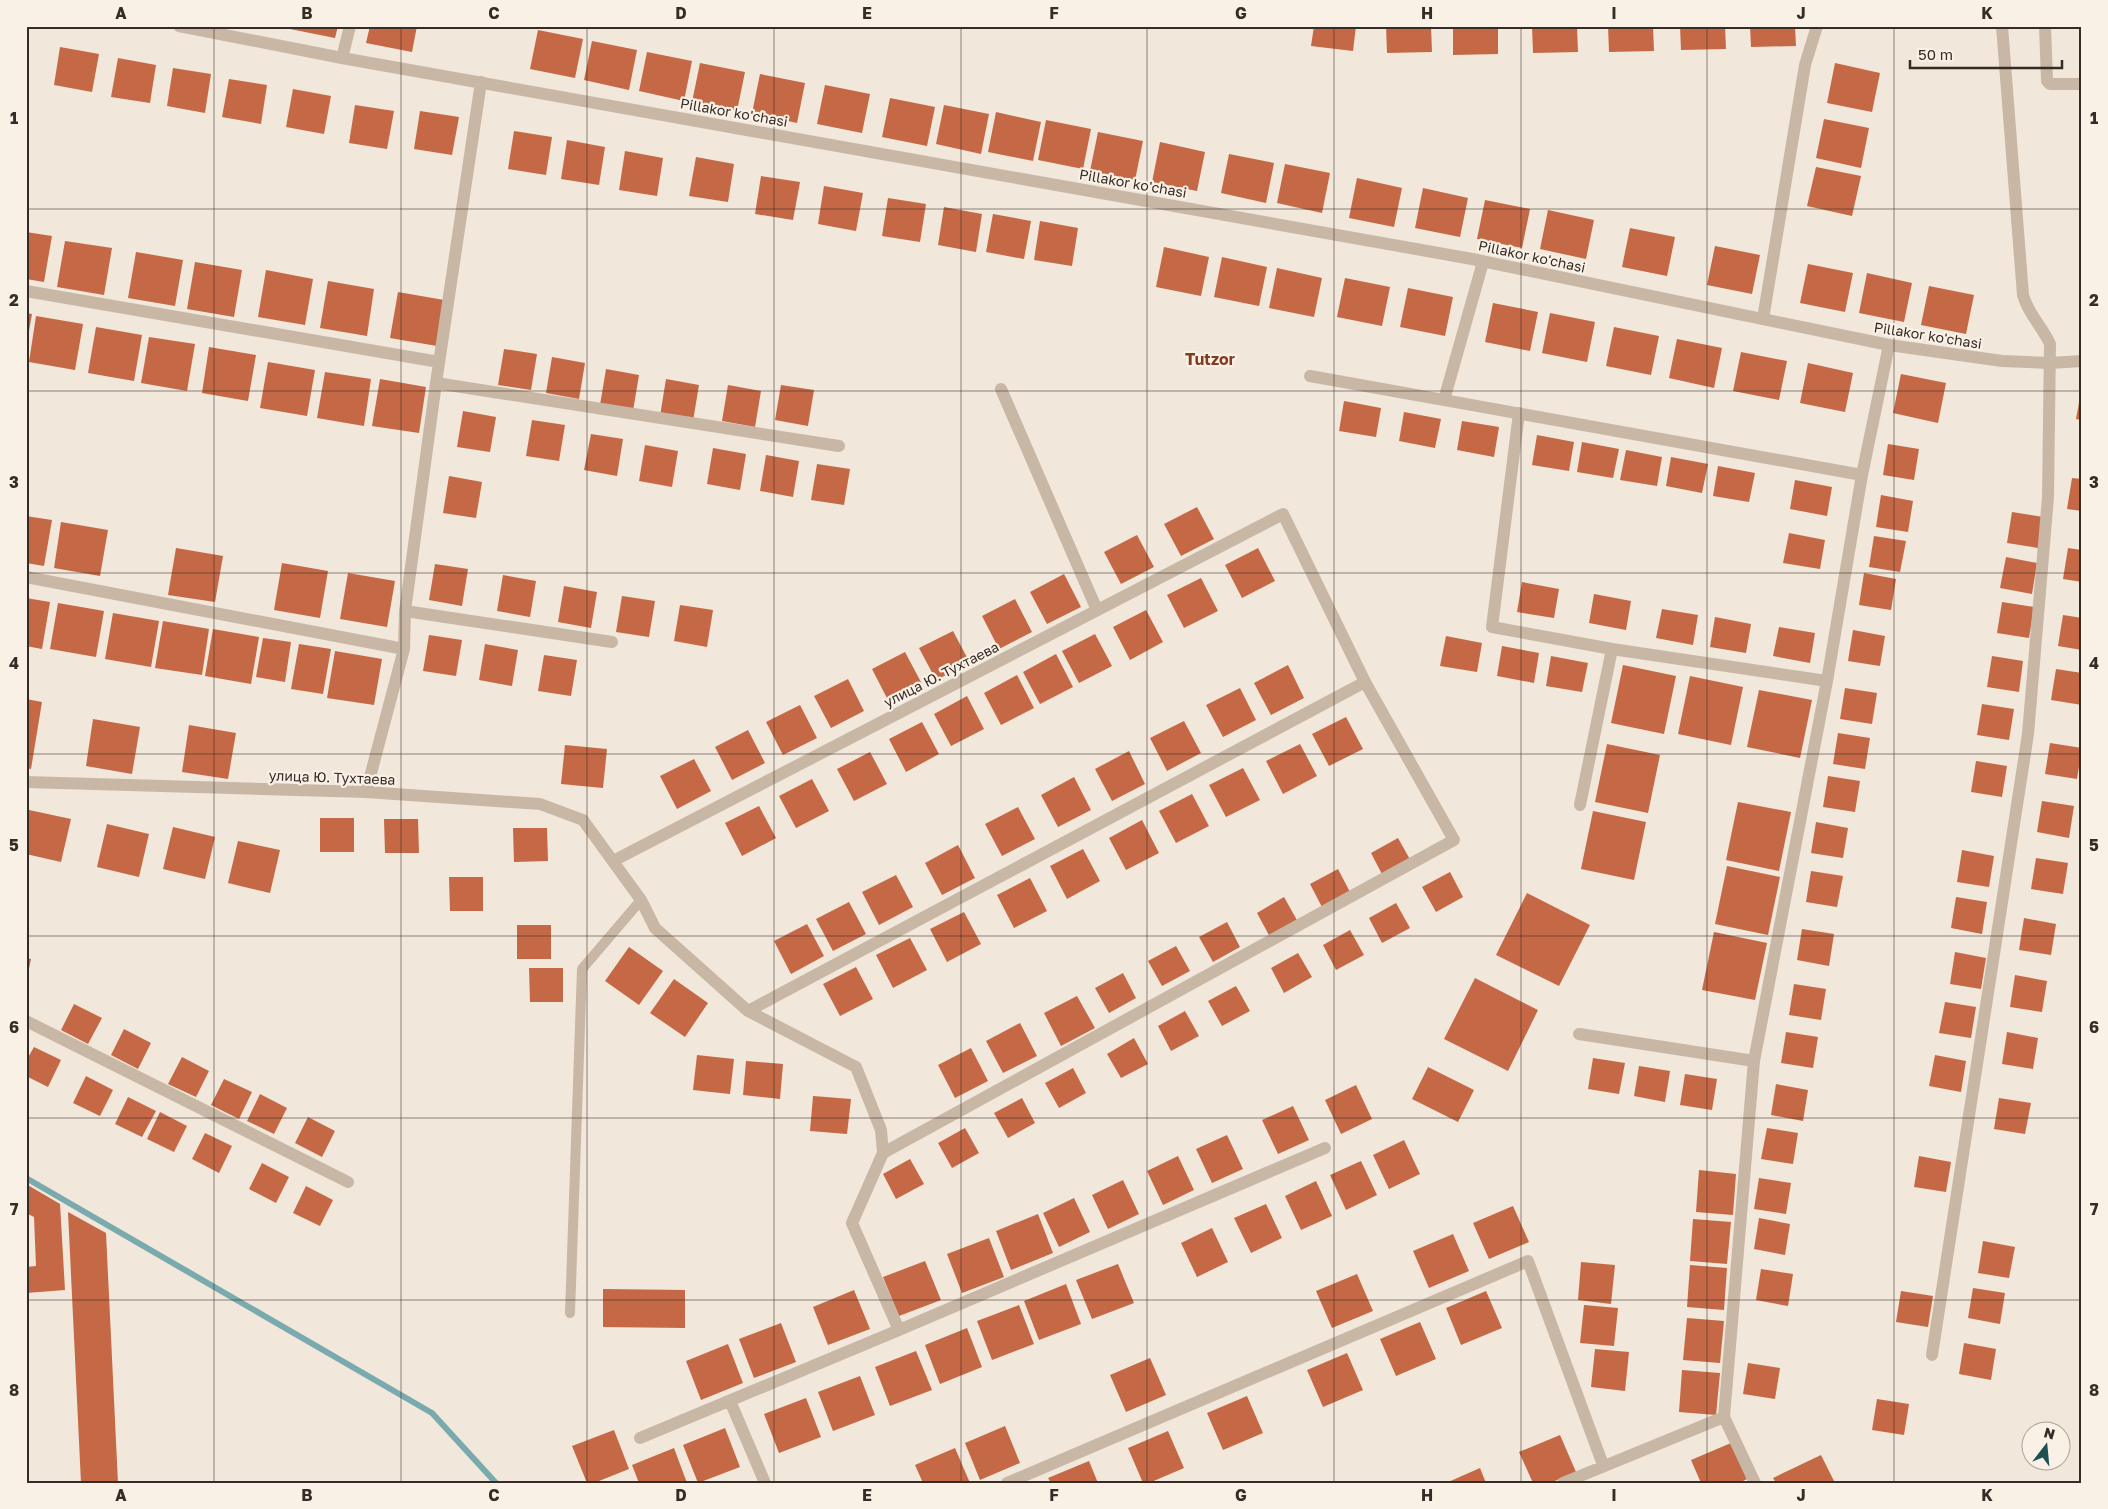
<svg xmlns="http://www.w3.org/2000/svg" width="2108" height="1509" font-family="'Golos Text',sans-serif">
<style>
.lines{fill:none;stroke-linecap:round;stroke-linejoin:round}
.stream{stroke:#79aaae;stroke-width:6}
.building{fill:#c56845}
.service{stroke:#c9b7a6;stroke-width:10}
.minor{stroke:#c9b7a6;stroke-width:12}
.tertiary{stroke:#c9b7a6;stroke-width:12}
.grid{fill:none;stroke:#352c27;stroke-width:1;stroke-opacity:0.55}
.labels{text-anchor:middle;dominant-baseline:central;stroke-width:4.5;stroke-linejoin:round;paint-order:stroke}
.street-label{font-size:14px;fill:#352c27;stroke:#f9f1e6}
.quarter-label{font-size:16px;font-weight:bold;fill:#833b21;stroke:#f9f1e6}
.neatline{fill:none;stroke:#352c27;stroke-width:2}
.grid-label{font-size:16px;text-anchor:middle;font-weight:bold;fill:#352c27}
</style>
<rect width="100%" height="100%" fill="#f1e7da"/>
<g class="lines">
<!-- stream -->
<path class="stream" d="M26,1178L432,1413L496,1483"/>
</g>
<!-- building -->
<path class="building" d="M291,26H338L335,38L290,29Z
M370,26H417L412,52L366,43Z
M1314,26H1356L1353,51L1311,46Z
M1386,26H1431L1432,52L1387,53Z
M1453,26H1498V54L1453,55Z
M1532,26H1577L1578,52L1533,53Z
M1608,26H1653L1654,51L1609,52Z
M1680,26H1725L1726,49L1681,50Z
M1750,26H1795L1796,46L1751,47Z
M538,30L583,39L575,78L530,69Z
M592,41L637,50L629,90L584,80Z
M60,47L99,54L92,92L54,85Z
M647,52L692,61L684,101L639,91Z
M118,58L156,65L150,103L111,97Z
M700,63L745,72L737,111L692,102Z
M1835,63L1880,73L1872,112L1827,103Z
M173,68L211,74L205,113L167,106Z
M760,74L805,83L797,123L752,113Z
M229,79L267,85L261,124L222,117Z
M825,85L870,94L862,133L817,124Z
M293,89L331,96L324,134L286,127Z
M890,98L935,107L927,146L882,137Z
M355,105L394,111L387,149L349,143Z
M944,105L989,114L981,154L936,144Z
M420,111L459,117L452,155L414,149Z
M996,112L1041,122L1033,161L988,152Z
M1824,119L1869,128L1861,168L1816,158Z
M1046,120L1091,129L1083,169L1038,160Z
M514,131L552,137L546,175L508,169Z
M1098,132L1143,141L1135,180L1090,171Z
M567,140L605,147L599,185L561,179Z
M1160,142L1205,152L1197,191L1152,182Z
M625,151L663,158L657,196L619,190Z
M1229,154L1274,163L1266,203L1221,193Z
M696,157L734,164L728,202L689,196Z
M1285,164L1330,173L1322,213L1277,203Z
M1816,167L1861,176L1852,216L1807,206Z
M761,176L800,182L793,220L755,214Z
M1357,178L1402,188L1394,227L1349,218Z
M824,186L863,193L856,231L818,224Z
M1423,188L1468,198L1460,237L1415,228Z
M888,198L926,204L920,242L882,236Z
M1485,200L1530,209L1522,248L1477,239Z
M944,207L982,214L976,252L938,245Z
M1548,210L1594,220L1586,259L1540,249Z
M993,214L1031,221L1024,259L986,252Z
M1040,221L1078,228L1072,266L1034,260Z
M1630,228L1675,237L1667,276L1622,267Z
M26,232L52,236L44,282L26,279Z
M65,241L112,248L104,295L57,287Z
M1715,246L1760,255L1752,294L1707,285Z
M1164,247L1209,257L1201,296L1156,287Z
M136,252L183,260L175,306L128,298Z
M1222,257L1267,267L1259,306L1214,297Z
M195,262L242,270L234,317L187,309Z
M1808,264L1853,273L1845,312L1800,303Z
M1277,268L1322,278L1314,317L1269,308Z
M266,270L313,279L305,325L258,317Z
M1867,273L1912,283L1904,322L1859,313Z
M1345,278L1390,287L1382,326L1337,317Z
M328,281L374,289L367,336L320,328Z
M1929,286L1974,295L1966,334L1921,325Z
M1408,288L1453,297L1445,336L1400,327Z
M398,292L444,300L437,346L390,338Z
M1493,303L1538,312L1530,351L1485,342Z
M26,313L32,314L27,342H26Z
M1550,313L1595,322L1587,362L1542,353Z
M36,316L83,324L75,370L29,362Z
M96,327L142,335L134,381L88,373Z
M1614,327L1659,336L1651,375L1606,366Z
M149,337L195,344L187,391L141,383Z
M1677,339L1722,348L1714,388L1669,378Z
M209,347L256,355L248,401L202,393Z
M504,349L537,354L531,390L498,385Z
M1741,352L1787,361L1779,400L1733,391Z
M552,357L585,363L579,399L546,393Z
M268,362L315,370L307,416L260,408Z
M1808,363L1853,373L1845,412L1800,403Z
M606,369L639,375L633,411L600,405Z
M325,372L371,379L364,426L317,418Z
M1901,374L1946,383L1938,423L1893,413Z
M380,379L426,387L419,433L372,426Z
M666,379L699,385L693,421L660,416Z
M728,385L761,391L755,427L722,421Z
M781,385L814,390L808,426L775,420Z
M2081,392H2082V420L2076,419Z
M1344,401L1381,408L1376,437L1339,431Z
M463,411L496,417L490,452L457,447Z
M1404,412L1441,419L1435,448L1399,441Z
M532,420L565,425L559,461L526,456Z
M1462,421L1499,427L1494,457L1457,450Z
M591,434L623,439L617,476L584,470Z
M1537,435L1574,442L1569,471L1532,465Z
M1582,442L1619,449L1613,478L1577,472Z
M1888,444L1919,449L1914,480L1883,475Z
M645,445L678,451L672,487L639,481Z
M713,448L746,454L740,490L707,484Z
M1626,450L1662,457L1657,486L1620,480Z
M766,455L799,461L793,497L760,491Z
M1671,457L1708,464L1702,493L1666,486Z
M817,464L850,469L844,505L811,500Z
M1718,466L1755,473L1749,502L1713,496Z
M449,476L482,482L476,518L443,513Z
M2072,478L2082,479V511L2067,509Z
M1795,480L1832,487L1827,516L1790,509Z
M1881,495L1913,501L1908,532L1876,527Z
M1197,507L1214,539L1181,556L1164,524Z
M2012,512L2044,517L2038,548L2007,543Z
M26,516L52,520L44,566L26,563Z
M61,522L108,530L100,576L54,568Z
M1789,533L1825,540L1820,569L1783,563Z
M1137,535L1154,567L1121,584L1104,552Z
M1874,536L1906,541L1900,572L1869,567Z
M176,548L223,556L215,602L168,595Z
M1258,548L1275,581L1242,598L1225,565Z
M2068,548L2082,550V582L2063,579Z
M2006,557L2037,563L2032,594L2000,588Z
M282,563L328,571L320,618L274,610Z
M435,564L468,569L462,606L429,600Z
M348,573L395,581L387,627L340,619Z
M1864,573L1896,579L1891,610L1859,605Z
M1064,574L1081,607L1047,624L1030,592Z
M503,575L536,581L530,617L497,611Z
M1201,578L1218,611L1184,628L1167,595Z
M1522,582L1559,589L1554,618L1517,612Z
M564,586L597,592L591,628L558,622Z
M1594,594L1631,601L1626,630L1589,623Z
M622,596L655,601L649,637L616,632Z
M26,598L50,602L42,649L26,646Z
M1015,599L1032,632L999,649L982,616Z
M2002,602L2034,607L2029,638L1997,633Z
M58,603L104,611L96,657L50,649Z
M680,605L713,610L707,647L674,641Z
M1662,609L1698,615L1693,645L1656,638Z
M1146,610L1163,642L1130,660L1113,627Z
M113,613L159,621L151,667L105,659Z
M2063,615L2082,618V650L2058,646Z
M1715,617L1751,624L1746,653L1710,647Z
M163,621L209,629L202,675L155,668Z
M1779,627L1815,633L1810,663L1773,656Z
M213,629L259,637L251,684L205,676Z
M1853,630L1885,636L1880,666L1848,661Z
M953,631L970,663L936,680L919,648Z
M1095,634L1112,666L1079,683L1062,651Z
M429,635L462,640L456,676L423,671Z
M1446,636L1482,643L1477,672L1440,666Z
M263,638L291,642L285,682L256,677Z
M299,644L331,649L323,694L291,689Z
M485,644L518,650L512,686L479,680Z
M1502,646L1539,653L1534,683L1497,676Z
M335,651L382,659L374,705L327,698Z
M905,652L922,684L889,702L872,669Z
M1056,654L1073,687L1040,704L1023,672Z
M544,655L577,660L571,696L538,691Z
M1551,656L1588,663L1582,692L1546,686Z
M1992,656L2023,661L2019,692L1987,687Z
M1288,665L1304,698L1271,715L1254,683Z
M1623,665L1676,676L1664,734L1611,723Z
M2056,669L2082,673V705L2051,700Z
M1017,675L1034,708L1001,725L984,693Z
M1690,676L1743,687L1731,745L1678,734Z
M848,679L864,711L831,728L814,696Z
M1240,688L1256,720L1223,737L1206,705Z
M1845,688L1877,693L1872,724L1840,719Z
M1759,690L1812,700L1800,758L1747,747Z
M967,696L984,729L951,746L934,714Z
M26,699L42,702L31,769L26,768Z
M1982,704L2014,709L2009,740L1977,735Z
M800,705L817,738L783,755L766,722Z
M1346,717L1363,749L1329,766L1312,734Z
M93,719L140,727L132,774L86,766Z
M1184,721L1201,753L1167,771L1150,738Z
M922,722L939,754L906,772L889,739Z
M189,725L236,733L228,779L182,772Z
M748,730L765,763L732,780L715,747Z
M1838,733L1870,738L1865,769L1833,764Z
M2050,743L2082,748L2077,779L2045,774Z
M1300,744L1317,776L1283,794L1266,761Z
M1607,744L1660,755L1648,813L1595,802Z
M565,745L607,749L603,788L561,784Z
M1129,751L1145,784L1112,801L1095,769Z
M870,752L887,784L854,801L837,769Z
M694,759L711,791L677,809L660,776Z
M1976,761L2007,766L2002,797L1971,792Z
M1243,768L1260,800L1226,817L1209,785Z
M1828,776L1860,781L1855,812L1823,807Z
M1074,777L1091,810L1058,827L1041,795Z
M812,779L829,811L796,828L779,796Z
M1192,794L1209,826L1176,843L1159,811Z
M2042,801L2074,806L2069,838L2037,832Z
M1738,802L1791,812L1779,871L1726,860Z
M759,806L776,838L742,856L725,823Z
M1018,807L1035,839L1002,856L985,824Z
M29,810L71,819L61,862L26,854V820Z
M1593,811L1646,822L1634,880L1581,869Z
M320,818H354V852H320Z
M384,819H418L419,853H385Z
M1142,820L1159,853L1126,870L1109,838Z
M1816,822L1848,828L1843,858L1811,853Z
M107,824L149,834L139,877L97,867Z
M173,827L215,837L205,879L163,869Z
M513,828H547L548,861L514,862Z
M1398,838L1412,863L1384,878L1371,853Z
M238,841L280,850L270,893L228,883Z
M958,845L975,878L942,895L925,863Z
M1083,849L1100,881L1067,899L1050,866Z
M1962,850L1994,856L1989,887L1957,882Z
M2036,858L2068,863L2063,894L2031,889Z
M1727,866L1780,877L1768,935L1715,924Z
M1338,869L1351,894L1323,909L1310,884Z
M1811,871L1843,876L1837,907L1806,902Z
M1450,872L1463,897L1436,912L1422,887Z
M896,875L913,907L879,925L862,892Z
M449,877H483V911H450Z
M1030,878L1047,911L1014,928L997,895Z
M1527,893L1590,925L1559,986L1496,955Z
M1284,897L1298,922L1270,937L1257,913Z
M1956,897L1987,902L1982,934L1951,928Z
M849,902L866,934L833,951L816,919Z
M1396,903L1410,928L1382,943L1369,918Z
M964,912L981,944L947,962L930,929Z
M2024,918L2056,924L2051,955L2019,950Z
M1227,922L1240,947L1213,962L1199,937Z
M807,924L824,956L791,974L774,941Z
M517,925H551V959H517Z
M1802,929L1834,934L1829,966L1797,960Z
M1350,930L1364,955L1336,970L1323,945Z
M1714,932L1767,943L1755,1000L1702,990Z
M910,938L927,970L893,988L876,955Z
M1176,946L1190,971L1162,986L1148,961Z
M629,947L663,971L639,1005L605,981Z
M1955,952L1986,958L1981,989L1950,984Z
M1298,953L1312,977L1284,993L1271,968Z
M26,958L31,959L27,978H26Z
M856,967L873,999L840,1016L823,984Z
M529,968H563V1002H530Z
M1123,973L1136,998L1109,1013L1095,988Z
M2015,975L2047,981L2042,1012L2010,1007Z
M1475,978L1538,1010L1508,1071L1444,1039Z
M674,979L708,1003L685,1037L650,1013Z
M1794,984L1826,989L1821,1020L1789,1015Z
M1236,986L1250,1011L1222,1026L1208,1001Z
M1077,996L1095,1028L1061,1046L1044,1013Z
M1945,1002L1976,1007L1971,1038L1939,1033Z
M74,1004L102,1018L88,1044L61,1030Z
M1185,1011L1199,1036L1171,1051L1158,1026Z
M1020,1023L1037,1056L1003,1073L986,1041Z
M124,1029L151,1043L138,1069L111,1055Z
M1786,1032L1818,1037L1813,1068L1781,1063Z
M2007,1032L2038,1038L2033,1069L2002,1064Z
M1134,1038L1148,1064L1121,1078L1107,1054Z
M34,1047L61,1060L48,1087L26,1076V1061Z
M971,1048L988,1081L955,1098L938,1065Z
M697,1055L734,1059L730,1094L693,1090Z
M1935,1055L1966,1061L1961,1092L1929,1086Z
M182,1057L209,1071L196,1097L168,1084Z
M1593,1058L1625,1063L1619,1094L1588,1089Z
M746,1061L783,1064L780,1099L743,1095Z
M1639,1066L1670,1071L1665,1102L1634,1096Z
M1428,1067L1474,1090L1458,1122L1412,1099Z
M1073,1068L1086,1093L1059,1108L1045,1083Z
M1685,1074L1717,1079L1712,1110L1680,1105Z
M86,1076L113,1090L100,1116L73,1103Z
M224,1079L252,1092L239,1119L211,1105Z
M1776,1084L1808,1090L1803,1121L1771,1115Z
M1356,1085L1372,1119L1341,1134L1325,1100Z
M260,1094L287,1108L274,1134L247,1121Z
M813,1096L851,1099L847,1134L810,1131Z
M128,1097L156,1111L142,1137L115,1124Z
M1022,1098L1035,1123L1008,1138L994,1113Z
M1999,1098L2031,1103L2025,1134L1994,1129Z
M1293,1106L1309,1140L1278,1154L1262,1120Z
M160,1112L187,1126L174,1152L147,1139Z
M308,1117L335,1131L322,1157L295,1143Z
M965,1128L979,1153L952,1168L938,1143Z
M1767,1128L1798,1133L1793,1164L1761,1159Z
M205,1133L232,1146L219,1173L192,1159Z
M1227,1135L1243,1169L1212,1183L1196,1149Z
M1404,1140L1420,1174L1389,1189L1373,1155Z
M1178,1156L1194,1190L1163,1205L1147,1171Z
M1919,1156L1951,1162L1946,1192L1914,1187Z
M910,1159L924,1184L896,1199L883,1174Z
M1361,1161L1377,1195L1346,1210L1330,1175Z
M262,1163L289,1177L276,1203L249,1189Z
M1699,1170L1736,1174L1733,1215L1696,1212Z
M1759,1178L1791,1183L1786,1214L1754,1209Z
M1123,1180L1139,1214L1108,1229L1092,1195Z
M1316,1181L1332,1216L1301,1230L1285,1196Z
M26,1184L60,1204L65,1290L26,1293V1267L36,1266L34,1217L26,1213Z
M306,1186L333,1200L320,1226L293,1213Z
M1074,1198L1090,1232L1059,1247L1043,1213Z
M1266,1204L1282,1238L1251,1253L1234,1218Z
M1513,1206L1529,1242L1489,1259L1473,1223Z
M68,1212L106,1233L118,1483H81Z
M1038,1214L1053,1253L1011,1270L996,1231Z
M1759,1218L1790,1224L1785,1255L1754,1249Z
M1693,1219L1731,1222L1727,1264L1690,1261Z
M1212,1228L1228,1262L1197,1277L1181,1243Z
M1453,1234L1469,1271L1429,1288L1413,1251Z
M989,1238L1004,1277L962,1293L947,1254Z
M1983,1241L2015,1247L2009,1278L1978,1273Z
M925,1261L941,1300L899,1316L883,1277Z
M1581,1262L1615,1265L1611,1304L1578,1300Z
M1118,1264L1134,1303L1092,1319L1076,1280Z
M1690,1265L1727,1268L1724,1310L1687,1307Z
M1761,1269L1793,1274L1788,1306L1756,1300Z
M1357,1274L1373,1311L1332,1328L1316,1291Z
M1066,1284L1081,1324L1039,1340L1024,1301Z
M1973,1288L2005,1293L2000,1324L1968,1318Z
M603,1289L685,1290V1328L603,1327Z
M854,1290L870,1329L828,1345L813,1307Z
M1486,1291L1502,1328L1461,1345L1446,1308Z
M1901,1291L1933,1296L1928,1327L1896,1322Z
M1019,1305L1034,1344L992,1360L977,1321Z
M1584,1305L1618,1308L1614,1346L1580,1343Z
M1687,1318L1724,1321L1720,1363L1683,1360Z
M1420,1322L1436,1359L1396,1376L1380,1339Z
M781,1323L796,1362L754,1378L739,1339Z
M967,1328L982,1367L940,1384L925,1345Z
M1964,1343L1996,1349L1991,1380L1959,1374Z
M728,1344L743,1383L701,1400L686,1361Z
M1595,1349L1629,1352L1625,1391L1591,1387Z
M916,1351L932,1390L890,1406L875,1367Z
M1347,1353L1363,1390L1323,1407L1307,1370Z
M1150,1358L1166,1395L1126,1412L1110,1375Z
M1748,1363L1780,1368L1775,1399L1743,1394Z
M1682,1370L1720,1373L1716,1415L1679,1412Z
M860,1376L875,1415L833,1431L818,1392Z
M1247,1396L1263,1433L1223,1450L1207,1413Z
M806,1398L821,1437L779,1453L764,1414Z
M1877,1399L1909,1404L1904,1435L1872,1430Z
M1005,1426L1020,1463L980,1480L965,1443Z
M725,1428L740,1467L698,1483L683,1445Z
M614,1430L629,1469L594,1483H587L572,1446Z
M1168,1431L1184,1468L1149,1483H1143L1128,1448Z
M1560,1435L1576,1472L1550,1483H1533L1519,1452Z
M1731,1443L1747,1479L1739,1483H1701L1691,1460Z
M674,1448L687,1483H639L632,1465Z
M955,1448L970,1483H923L915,1465Z
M1821,1455L1835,1483H1776L1773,1478Z
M1089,1461L1098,1483H1051L1048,1478Z
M1480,1468L1486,1483H1446Z"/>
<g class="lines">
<!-- service -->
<path class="service" d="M570,1313L582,969L641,900"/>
<!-- minor -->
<path class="minor" d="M2045,26L2047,81L2050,84H2082
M342,58L350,26
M26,291L439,362
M1763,319L1805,65L1817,26
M1310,376L1862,475
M436,383L839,446
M1001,389L1097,610
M1444,400L1483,262
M1519,413L1492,627L1612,649L1827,681
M26,577L404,649
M405,611L612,642
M26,782L366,792L540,804L583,820L641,900L655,928L748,1011L856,1067L881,1130L883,1153L852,1223L899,1330
M366,792L404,649L405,611L436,383L481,82
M1580,805L1612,649
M613,861L1283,514L1365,682L1454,840L883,1153
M748,1011L1365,682
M26,1021L348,1182
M1579,1034L1754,1061
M1932,1355L2028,734L2048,497L2050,344C2042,326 2028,314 2023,295L2002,26
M730,1401L765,1483
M640,1438L899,1330L1325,1148
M1007,1483L1528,1261L1603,1465
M1563,1483L1724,1417
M1755,1483L1724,1417L1754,1061L1827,681L1862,475L1889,345"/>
<!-- tertiary -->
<path class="tertiary" d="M179,26L342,58L1472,259L1889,345L2002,361L2050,363L2082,361"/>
</g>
<!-- grid -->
<path class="grid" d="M214,26V1483M401,26V1483M587,26V1483M774,26V1483M961,26V1483M1147,26V1483M1334,26V1483M1521,26V1483M1707,26V1483M1894,26V1483M26,209H2082M26,391H2082M26,573H2082M26,754H2082M26,936H2082M26,1118H2082M26,1300H2082"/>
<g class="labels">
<!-- street labels -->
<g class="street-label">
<text transform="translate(734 112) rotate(10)">Pillakor ko'chasi</text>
<text transform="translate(1133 183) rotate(10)">Pillakor ko'chasi</text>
<text transform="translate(1532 256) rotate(12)">Pillakor ko'chasi</text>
<text transform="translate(1928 335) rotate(9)">Pillakor ko'chasi</text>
<text transform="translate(941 674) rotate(-27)">улица Ю. Тухтаева</text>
<text transform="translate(332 777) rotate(2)">улица Ю. Тухтаева</text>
</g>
<!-- quarter labels -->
<g class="quarter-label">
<text x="1210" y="359">Tutzor</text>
</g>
</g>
<!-- border -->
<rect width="2108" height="1509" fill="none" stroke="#f9f1e6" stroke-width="55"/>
<!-- north arrow -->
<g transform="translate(2046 1446) rotate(16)"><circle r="24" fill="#f9f1e6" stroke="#aba29a"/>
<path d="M0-4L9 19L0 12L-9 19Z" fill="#1d5156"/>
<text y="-8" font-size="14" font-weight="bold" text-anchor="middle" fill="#352c27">N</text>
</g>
<!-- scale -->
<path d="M1910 60v8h152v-8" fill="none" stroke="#352c27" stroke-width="2.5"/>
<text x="1918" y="60" font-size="15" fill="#352c27" stroke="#f9f1e6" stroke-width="4" paint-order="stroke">50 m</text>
<rect x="28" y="28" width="2052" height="1454" class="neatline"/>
<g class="grid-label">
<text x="121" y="19">A</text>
<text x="307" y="19">B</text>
<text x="494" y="19">C</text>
<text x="681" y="19">D</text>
<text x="867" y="19">E</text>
<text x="1054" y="19">F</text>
<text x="1241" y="19">G</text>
<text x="1427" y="19">H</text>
<text x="1614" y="19">I</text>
<text x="1801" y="19">J</text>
<text x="1987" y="19">K</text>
<text x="14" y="124">1</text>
<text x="2094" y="124">1</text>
<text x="14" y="306">2</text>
<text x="2094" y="306">2</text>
<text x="14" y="488">3</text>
<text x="2094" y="488">3</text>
<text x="14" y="669">4</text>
<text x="2094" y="669">4</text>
<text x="14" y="851">5</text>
<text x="2094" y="851">5</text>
<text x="14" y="1033">6</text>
<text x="2094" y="1033">6</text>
<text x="14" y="1215">7</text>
<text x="2094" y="1215">7</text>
<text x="14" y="1396">8</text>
<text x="2094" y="1396">8</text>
<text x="121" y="1501">A</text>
<text x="307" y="1501">B</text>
<text x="494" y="1501">C</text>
<text x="681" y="1501">D</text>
<text x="867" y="1501">E</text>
<text x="1054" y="1501">F</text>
<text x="1241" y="1501">G</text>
<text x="1427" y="1501">H</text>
<text x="1614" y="1501">I</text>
<text x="1801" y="1501">J</text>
<text x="1987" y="1501">K</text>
</g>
</svg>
